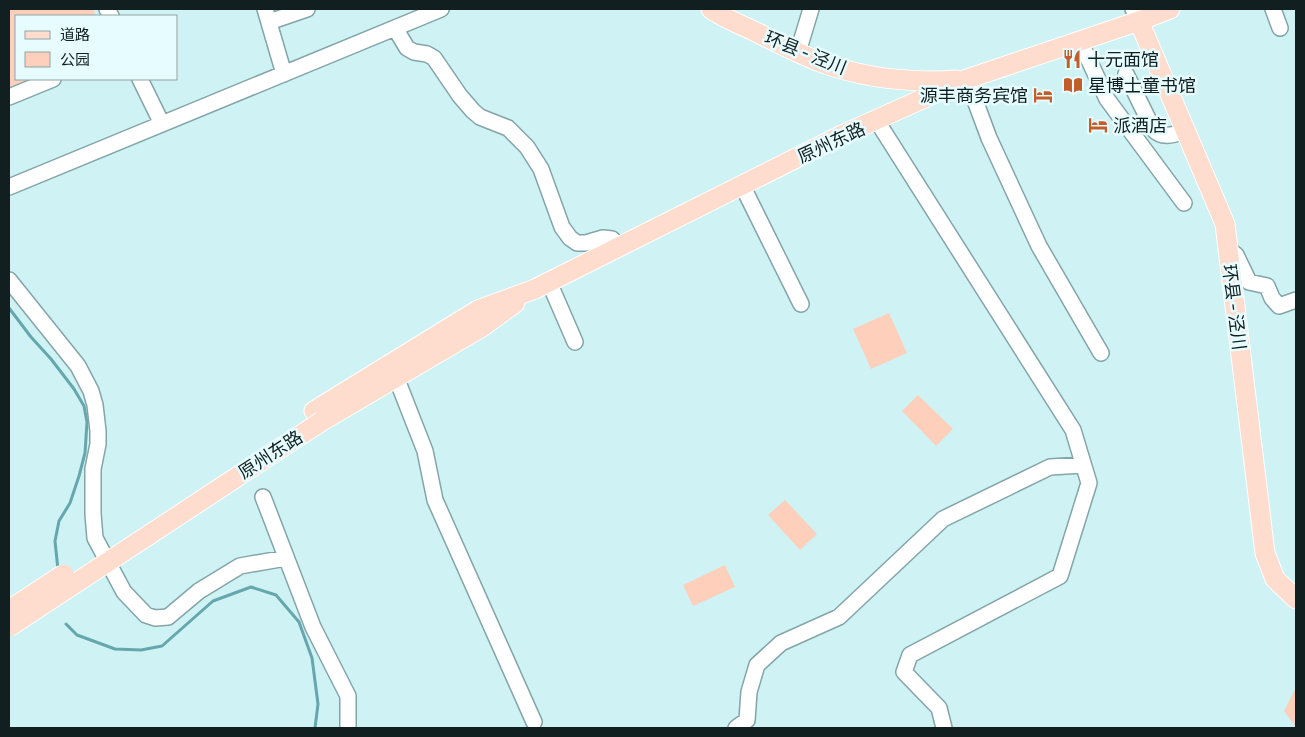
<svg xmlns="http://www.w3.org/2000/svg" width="1305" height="737" font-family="Commissioner,'Noto Sans SC',sans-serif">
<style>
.green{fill:#fed0bb}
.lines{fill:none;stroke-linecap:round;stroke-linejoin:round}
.stream{stroke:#65a7ad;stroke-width:3}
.minor-casing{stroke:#84a5a8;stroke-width:18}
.major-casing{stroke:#fff;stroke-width:21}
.minor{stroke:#fff;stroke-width:15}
.major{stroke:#feddce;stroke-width:19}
.major-bridge-casing{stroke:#fff;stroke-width:21;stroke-linecap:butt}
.major-bridge{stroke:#feddce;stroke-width:19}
.labels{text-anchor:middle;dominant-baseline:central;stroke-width:5;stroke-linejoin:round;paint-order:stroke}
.street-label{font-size:18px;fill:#121f20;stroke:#e7fcfe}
.poi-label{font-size:18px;fill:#121f20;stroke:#e7fcfe;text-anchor:start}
</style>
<rect width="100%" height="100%" fill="#cff2f5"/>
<!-- green -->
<path class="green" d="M9,9H93L96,16H16V79H39L9,91Z
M889,313L907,353L871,369L853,329Z
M918,395L953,429L936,446L902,411Z
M785,500L817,534L800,550L768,515Z
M725,565L735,587L693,606L683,585Z
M1296,687V727L1284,711Z"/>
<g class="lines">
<!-- stream -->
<path class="stream" d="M9,308L31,337L51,359L74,389L84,406L87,422L85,453L79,476L70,503L59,521L55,541L58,570
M66,624L77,635L115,649L141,650L162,646L213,601L251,587L276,595L299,622L312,658L318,704L315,728"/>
<!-- minor casing -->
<g class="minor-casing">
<path id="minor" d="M107,9L111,16
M265,9L284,74
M1133,9L1139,21
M1273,9L1280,28
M269,22L307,9
M395,28L407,48L414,52L427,54L434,58L460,96L473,111L480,117L508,128L527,147L541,169L562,227L570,238L577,243H586L603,238L612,239L619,247
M1080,41L1107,99L1184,203
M798,52L811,9
M1126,74L1153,129C1162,139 1173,135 1185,131
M140,79L162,124
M967,79L989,138L1039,246L1101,353
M9,97L53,79
M877,121L1073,430L1089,483L1060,576L910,655L904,672L939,708L944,728
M742,185L801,304
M9,187L441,9
M1228,249L1236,255L1249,282L1267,286L1272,298L1279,306L1296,300
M9,280L78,366L91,391L95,405L98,431V444L93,469V514L95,538L124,592L146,615L155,618L168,617L199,591L240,566L286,558
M549,282L575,342
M396,377L425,451L435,500L534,722
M263,497L313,627L348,696V728
M736,728L747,720L749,692L757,665L781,643L839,617L943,519L1050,467L1083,465"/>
</g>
<!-- major casing -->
<g class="major-casing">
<path id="major" d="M711,9C725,19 742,25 758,33C778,43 799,54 820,62C863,78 911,83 956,80
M1139,21L1225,224L1265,553L1275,579L1296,599
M314,411L478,310L535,289L842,135L967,79L1139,21L1170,9
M322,421L482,327L515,303"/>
</g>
<!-- minor -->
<use href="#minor" class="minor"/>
<!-- major -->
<use href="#major" class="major"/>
<!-- major-bridge casing -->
<g class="major-bridge-casing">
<path id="major-bridge" d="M9,610L64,574
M9,627L322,421"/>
</g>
<!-- major-bridge -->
<use href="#major-bridge" class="major-bridge"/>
</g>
<!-- icons -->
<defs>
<g id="restaurant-bare" transform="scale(1.5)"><path d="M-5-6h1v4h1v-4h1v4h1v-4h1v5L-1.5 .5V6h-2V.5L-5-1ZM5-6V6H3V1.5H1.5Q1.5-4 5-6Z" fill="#c35e2b" stroke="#e7fcfe" stroke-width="2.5" paint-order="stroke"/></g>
<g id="library-bare" transform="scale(1.5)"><path d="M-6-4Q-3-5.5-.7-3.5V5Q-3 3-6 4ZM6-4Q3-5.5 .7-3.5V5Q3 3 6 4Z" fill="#c35e2b" stroke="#e7fcfe" stroke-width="2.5" paint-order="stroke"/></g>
<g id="hotel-bare" transform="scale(1.5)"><path d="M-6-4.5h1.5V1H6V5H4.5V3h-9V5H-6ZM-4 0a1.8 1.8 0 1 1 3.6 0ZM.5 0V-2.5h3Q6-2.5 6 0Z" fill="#c35e2b" stroke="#e7fcfe" stroke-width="2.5" paint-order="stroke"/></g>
</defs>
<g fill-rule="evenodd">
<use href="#restaurant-bare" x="1072" y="59"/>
<use href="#library-bare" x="1073" y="85"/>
<use href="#hotel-bare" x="1043" y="95"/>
<use href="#hotel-bare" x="1098" y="125"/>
</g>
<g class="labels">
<!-- street labels -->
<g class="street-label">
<text transform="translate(806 52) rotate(22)">环县 - 泾川</text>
<text transform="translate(831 142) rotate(-25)">原州东路</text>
<text transform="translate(1235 307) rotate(83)">环县 - 泾川</text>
<text transform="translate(270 454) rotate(-33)">原州东路</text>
</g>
<!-- poi labels -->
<g class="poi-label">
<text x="1087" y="59">十元面馆</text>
<text x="1088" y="85">星博士童书馆</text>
<text x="1028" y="95" text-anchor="end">源丰商务宾馆</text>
<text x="1113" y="125">派酒店</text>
</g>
</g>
<!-- border -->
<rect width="1305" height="737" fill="none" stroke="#121f20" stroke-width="20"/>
<!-- legend -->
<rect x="15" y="15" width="162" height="65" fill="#e7fcfe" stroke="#92a4a5"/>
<rect x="25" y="31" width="25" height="8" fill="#feddce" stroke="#92a4a5"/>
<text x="60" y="40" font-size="15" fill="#121f20">道路</text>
<rect x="25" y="52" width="25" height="15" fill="#fed0bb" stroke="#92a4a5"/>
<text x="60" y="65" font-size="15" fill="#121f20">公园</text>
</svg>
